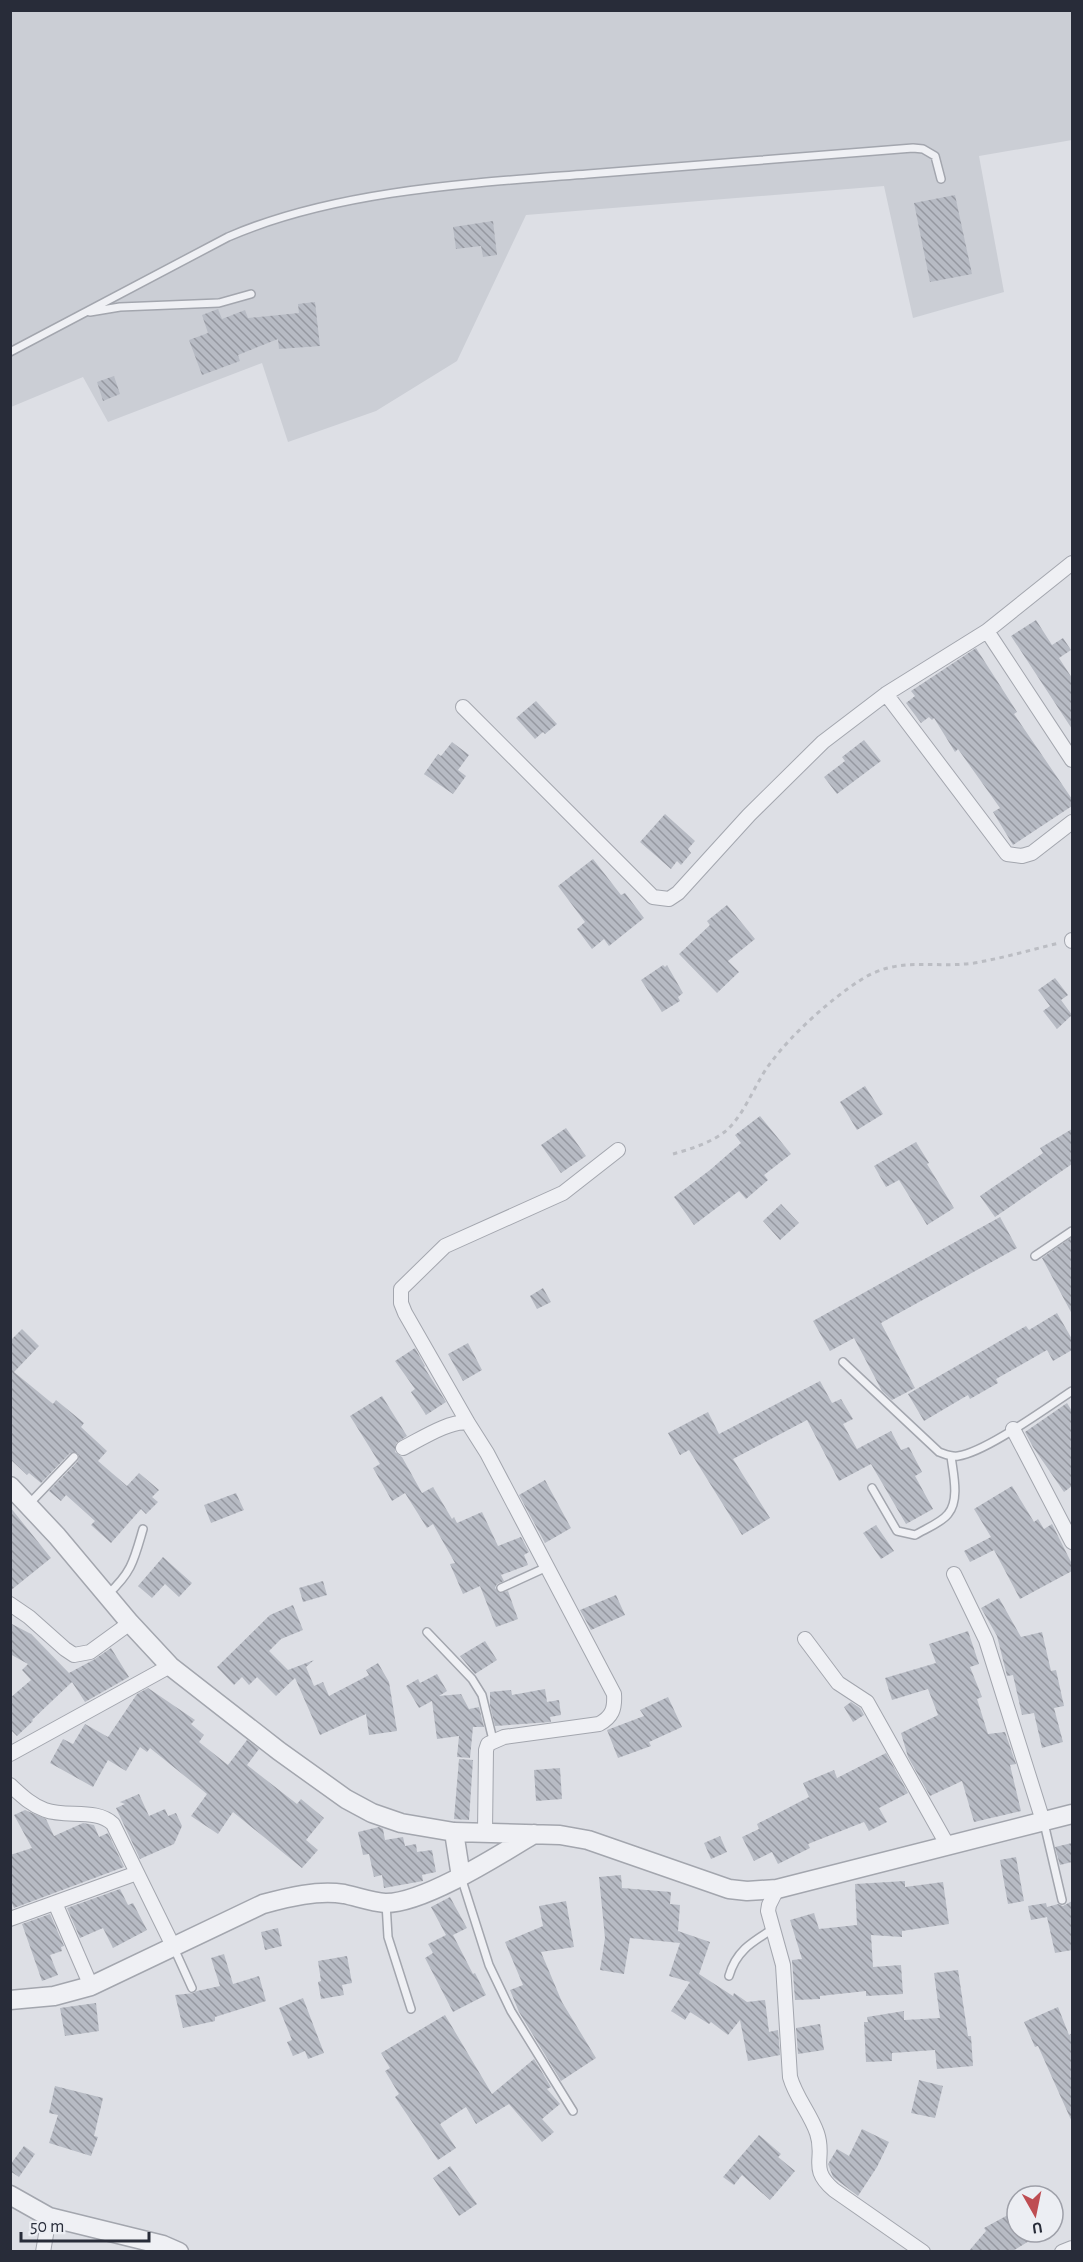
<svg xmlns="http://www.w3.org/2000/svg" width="1083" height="2262" font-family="'Alegreya Sans',sans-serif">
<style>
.built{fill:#cbced5}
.building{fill:url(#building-back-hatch)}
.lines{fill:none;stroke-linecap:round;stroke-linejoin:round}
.service-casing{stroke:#a3a6ae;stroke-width:10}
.minor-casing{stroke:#a3a6ae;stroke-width:16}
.tertiary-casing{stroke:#a3a6ae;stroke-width:21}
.path{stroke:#bbbdc3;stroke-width:3;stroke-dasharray:4.5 4.5;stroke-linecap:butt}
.service{stroke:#eff0f4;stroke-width:7}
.minor{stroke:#eff0f4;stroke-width:14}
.tertiary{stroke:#eff0f4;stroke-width:18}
</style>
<defs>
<pattern id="building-back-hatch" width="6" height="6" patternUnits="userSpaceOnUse" patternTransform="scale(1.5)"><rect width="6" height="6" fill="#b7bbc4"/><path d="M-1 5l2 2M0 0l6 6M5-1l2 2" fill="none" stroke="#9598a0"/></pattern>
</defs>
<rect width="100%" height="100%" fill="#dddfe5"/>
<!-- built -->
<path class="built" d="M11,11H1072V140L979,156L1004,292L913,318L884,186L526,215L457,361L376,411L288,442L262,363L108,422L83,377L11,407Z"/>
<!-- building -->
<path class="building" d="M955,195L972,274L930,282L914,203Z
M493,221L497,255L483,257L481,246L456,249L453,227Z
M315,302L320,346L279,349L278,339L238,355L240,361L202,375L189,340L208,333L202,315L218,309L222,319L245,310L248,318L299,313L298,304Z
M114,376L120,394L103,401L97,382Z
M1036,620L1052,645L1063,638L1071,650L1059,658L1072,678V729L1011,636Z
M976,648L1017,712L1014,714L1072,799V806L1013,845L993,812L1000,808L958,749L955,752L934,718L932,720L929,717L921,723L906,703L915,696L911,691Z
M536,701L557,724L545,734L543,732L535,739L516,718Z
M864,740L881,761L837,794L824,777L845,761L842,757Z
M452,742L469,755L458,770L466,776L453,794L424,774L438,754L441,756Z
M665,814L695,841L688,849L691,853L681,865L677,861L671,869L640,842Z
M593,859L621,895L625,893L644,918L609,946L604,939L592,949L577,929L585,922L558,886Z
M727,905L755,939L728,961L739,972L717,993L679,954L710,925L707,921Z
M663,965L665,967L667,965L683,993L678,997L680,1001L662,1012L641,980Z
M1055,978L1068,995L1061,1000L1072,1015L1057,1029L1043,1011L1050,1006L1038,990Z
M865,1086L883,1114L857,1130L840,1102Z
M760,1116L791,1154L764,1175L768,1180L746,1199L739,1191L694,1225L674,1197L710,1170L741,1143L735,1135Z
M566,1128L586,1156L561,1173L541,1145Z
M1072,1129V1164L995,1217L980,1196L1043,1153L1040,1148Z
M916,1142L929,1163L927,1164L954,1208L927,1225L899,1180L886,1187L874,1166Z
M781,1204L799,1223L780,1240L763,1221Z
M1000,1217L1017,1248L881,1323L915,1388L892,1400L882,1391L854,1338L830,1351L813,1321Z
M1072,1237V1314L1042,1258Z
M543,1288L551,1302L537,1309L530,1296Z
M1057,1313L1072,1339V1350L1053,1361L1047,1350L996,1379L998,1383L970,1399L968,1395L924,1421L908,1394L1026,1326L1029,1330Z
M22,1329L39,1346L14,1372L53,1404L56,1400L84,1423L81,1427L107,1451L98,1461L127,1486L139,1473L159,1490L152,1497L158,1502L146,1514L141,1509L111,1543L91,1525L95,1521L66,1495L61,1501L49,1491L78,1461L79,1456L77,1453H70L41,1483L29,1473L27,1475L10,1459V1341Z
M468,1343L482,1370L463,1381L448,1354Z
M415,1348L425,1366L424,1367L446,1402L426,1415L411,1392L415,1389L395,1361Z
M820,1381L832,1403L841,1399L853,1419L843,1424L857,1449L891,1431L901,1450L909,1447L922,1472L915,1476L933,1509L906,1524L871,1464L839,1481L807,1420L733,1459L770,1518L742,1535L689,1450L680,1455L668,1433L708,1412L719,1434Z
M382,1396L407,1436L396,1443L395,1452L402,1457L422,1493L433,1487L452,1519L454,1517L457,1523L482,1512L498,1546L521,1537L529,1552L524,1555L528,1565L501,1575L504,1581L497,1584L495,1588L500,1593L508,1591L518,1619L496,1627L480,1586L463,1594L450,1564L455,1563L433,1524L427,1528L405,1493L392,1501L373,1468L380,1464L350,1416Z
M1067,1403L1072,1411V1486L1064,1492L1033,1447L1025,1432Z
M545,1480L571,1528L545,1543L519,1495Z
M1012,1486L1034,1522L1038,1519L1044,1529L1052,1524L1072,1564V1571L1020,1599L994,1550L970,1562L964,1551L991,1537L974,1509Z
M236,1493L244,1510L211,1523L204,1505Z
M10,1507L51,1558L10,1591Z
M876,1525L894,1551L881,1559L863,1533Z
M163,1557L192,1583L179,1597L165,1584L152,1598L138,1586Z
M323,1581L327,1595L303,1602L299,1588Z
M616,1595L625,1615L591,1630L580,1610Z
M999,1598L1021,1637L1042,1632L1051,1671L1056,1670L1064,1706L1054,1708L1063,1742L1042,1748L1034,1713L1022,1715L1013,1675L1007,1676L997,1636L981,1608Z
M293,1605L303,1630L281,1639L269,1651L288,1670L314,1660L306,1667L314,1686L323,1682L329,1696L369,1675L366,1670L378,1663L389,1682L397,1731L369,1735L366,1714L320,1735L295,1678L276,1696L257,1677L249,1685L242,1677L234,1685L217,1667L270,1615Z
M10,1623L31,1634L69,1673L95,1659L111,1648L129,1677L85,1702L72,1682L32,1720L33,1721L17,1736L10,1729V1698L31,1680L22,1670L28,1664L10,1654Z
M968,1631L979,1664L970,1667L982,1697L977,1699L988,1734L1005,1732L1016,1764L1010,1765L1021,1811L974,1822L962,1781L930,1796L908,1757L901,1733L938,1715L928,1689L892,1700L885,1678L936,1663L929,1644Z
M485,1641L497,1660L475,1674L460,1656Z
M437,1674L447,1691L439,1696L461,1694L469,1709L479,1707L484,1727H473L470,1758L457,1757L459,1736L437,1739L432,1701L419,1708L406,1686L418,1679L420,1683Z
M148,1688L195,1720L191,1724L204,1735L199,1742L228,1765L247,1740L259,1749L247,1765L297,1804L301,1799L324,1818L306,1840L318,1850L302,1868L233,1812L218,1834L191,1816L207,1794L150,1748L147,1752L140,1747L126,1771L108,1760L93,1787L50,1763L63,1739L73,1744L85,1724L108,1737L137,1694Z
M545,1689L547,1702L559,1700L561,1715L550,1717L551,1722L495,1726L490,1705V1692L511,1690L512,1695Z
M668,1697L682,1727L649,1742L651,1746L618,1758L607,1730L644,1716L640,1710Z
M851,1702L860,1708L864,1715L853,1722L844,1707Z
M886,1753L908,1793L879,1808L887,1822L869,1831L864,1822L808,1844L810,1848L778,1864L772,1852L754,1861L742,1837L759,1829L757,1824L809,1797L803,1783L834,1770L837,1778Z
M459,1759L473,1760L469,1820L454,1819Z
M560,1768L562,1799L536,1801L534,1770Z
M139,1794L149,1816L165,1809L168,1816L176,1813L182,1826L174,1844L140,1859L116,1808L125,1804L120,1802Z
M25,1810L46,1819L54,1836L83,1823L94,1825L99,1837L108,1833L124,1867L14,1908L10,1899V1855L32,1848L14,1815Z
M379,1827L383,1829L385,1840L403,1837L405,1846L416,1844L417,1852L432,1850L436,1872L422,1875L423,1881L384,1888L382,1875L374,1877L369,1854L363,1855L358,1832Z
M720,1836L727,1852L711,1859L704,1843Z
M1072,1843V1862L1060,1865L1055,1847Z
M1016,1857L1024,1901L1008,1904L1000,1860Z
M621,1875L622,1888L671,1892L670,1904L680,1905L678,1931L710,1942L699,1974L733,1996L734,1993L747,2002L765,2000L769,2032L778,2030L780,2055L748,2061L740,2020L728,2035L711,2022L709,2024L690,2012L685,2020L671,2011L690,1982L669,1976L680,1943L630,1938L624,1974L600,1970L605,1938L599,1877Z
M905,1881V1887L943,1882L949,1924L902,1931V1937L871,1935L873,1967L901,1965L903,1994L866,1996V1991L820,1996V1999L795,2000L792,1960L802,1959L790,1920L814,1913L819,1929L857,1925L855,1884Z
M120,1889L128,1905L133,1903L147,1930L113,1948L103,1928L80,1938L67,1908Z
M450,1897L467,1928L453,1935L473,1974L475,1973L486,1995L453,2012L425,1958L433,1953L428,1944L446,1935L431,1907Z
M566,1901L574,1947L541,1952L562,2002L596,2058L561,2081L519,2012L510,1990L523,1985L505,1942L543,1926L539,1906Z
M1072,1901V1950L1055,1953L1047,1917L1031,1920L1028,1906L1046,1903L1047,1907L1058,1904L1063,1906Z
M50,1914L64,1946L61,1947L62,1951L50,1955L58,1975L42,1981L22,1924Z
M278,1928L282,1946L265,1950L261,1932Z
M224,1954L233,1984L259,1976L266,2001L215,2017V2021L183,2028L175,1995L194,1993L197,1991L220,1986L211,1958Z
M347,1956L352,1983L342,1985L344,1995L321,1999L318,1982L321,1981L318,1961Z
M958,1970L968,2036H971L973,2066L937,2069L935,2050L892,2053V2061L866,2062L864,2022H868L867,2017L904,2011V2020L940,2018L934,1973Z
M303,1998L324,2053L308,2059L305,2051L293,2056L287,2042L292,2040L279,2008Z
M96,2003L99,2031L65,2036L60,2008Z
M1058,2007L1069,2035L1072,2033V2122L1038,2046L1035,2047L1024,2022Z
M445,2015L492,2094L534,2059L551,2087L547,2089L560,2104L542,2119L554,2132L542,2142L509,2104L476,2124L466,2107L440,2124L456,2148L438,2160L395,2097L399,2094L385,2071L390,2068L381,2053Z
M820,2024L824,2050L798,2054L796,2028Z
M919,2080L943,2086L935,2118L911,2113Z
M55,2086L103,2098L94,2136L98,2137L91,2156L49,2143L58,2115L49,2113Z
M862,2129L889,2142L877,2167L858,2196L833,2177L828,2164L837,2149L849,2156Z
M759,2135L781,2154L778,2157L795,2171L770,2200L742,2175L734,2185L723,2177Z
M24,2146L35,2154L19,2177L10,2171V2165Z
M450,2166L477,2204L459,2216L433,2178Z
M1017,2210V2232H1044L1011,2252H968L986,2231L984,2228Z"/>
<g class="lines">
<!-- service casing -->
<g class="service-casing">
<path id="service" d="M90,312L120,307L219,303L251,294
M10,352L228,237C336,190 472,183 588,174C696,165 805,157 913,148L923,149L935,156L941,179
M1035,1256L1072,1231
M843,1362L939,1452C945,1454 951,1457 958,1456C986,1452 1046,1408 1072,1391
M872,1488L897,1531L915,1535C925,1529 941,1523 948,1514C960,1500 953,1473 951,1456
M29,1504L74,1457
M501,1588L547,1567
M108,1594C132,1572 134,1560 143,1529
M427,1632L472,1679L482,1695L493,1740
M1044,1823L1062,1900
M461,1877L489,1965L511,2011L573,2111
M386,1903L388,1937L411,2009
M173,1946L192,1988
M729,1976C736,1951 752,1942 773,1929"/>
</g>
<!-- minor casing -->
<g class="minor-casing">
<path id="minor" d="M987,631L1072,760
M886,694L1007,854L1022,856L1032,853L1072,822
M463,707L653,897L669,899L678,893L749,815L823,742L886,694L987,631L1072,563
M1072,940V941
M468,1423L405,1313L401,1303V1289L445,1246L563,1193L618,1150
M1013,1429L1072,1542
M403,1448C419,1440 452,1419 468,1423L487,1453L614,1694C615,1709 612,1717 599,1724L504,1737L488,1744L486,1750L485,1832
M954,1574L986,1640L1043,1821
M10,1604L29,1617L65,1649L74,1655L90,1652L130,1623
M805,1639L838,1683L867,1702L948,1846
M10,1754L170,1666
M10,1785C21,1795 31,1805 45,1810C67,1818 96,1808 113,1824L173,1946
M777,1889L769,1905L768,1911L783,1965L790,2077C796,2098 810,2113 817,2133C826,2159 808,2168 834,2190L923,2252
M55,1903L91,1986
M10,1919L137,1873
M43,2252L49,2217
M1062,2252L1072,2248"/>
</g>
<!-- tertiary casing -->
<g class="tertiary-casing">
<path id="tertiary" d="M10,1486L57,1536L130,1623L170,1666L279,1751L346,1799L372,1813L401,1823L454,1832L560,1835L588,1840L729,1889L747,1891L777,1889L1072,1814
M454,1832L461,1877
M10,2000L54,1996L91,1986L263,1904C289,1897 317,1890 344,1894C358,1897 372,1902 385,1903C423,1904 501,1854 534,1834
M10,2195L49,2217L163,2245L179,2252"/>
</g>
<!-- path -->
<path class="path" d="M673,1154C691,1149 713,1142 727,1130C747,1111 755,1082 772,1061C793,1033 830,1000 859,981C898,955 932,969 974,963C1003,958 1031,950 1059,943"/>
<!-- service -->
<use href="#service" class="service"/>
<!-- minor -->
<use href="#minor" class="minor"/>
<!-- tertiary -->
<use href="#tertiary" class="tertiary"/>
</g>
<!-- border -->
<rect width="1083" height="2262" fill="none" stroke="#282c39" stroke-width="24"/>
<!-- north arrow -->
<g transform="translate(1035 2214) rotate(171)"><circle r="28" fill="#eceef3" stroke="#9ea0a9" stroke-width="1.5"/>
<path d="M0-4.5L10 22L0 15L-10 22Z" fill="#be4d52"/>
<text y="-9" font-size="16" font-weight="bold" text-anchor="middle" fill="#282c39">U</text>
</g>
<!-- scale -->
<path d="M21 2232v9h128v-9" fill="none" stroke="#282c39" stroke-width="3"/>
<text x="30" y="2232" font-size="18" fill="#282c39" stroke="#eceef3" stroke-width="4.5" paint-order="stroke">50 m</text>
</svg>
